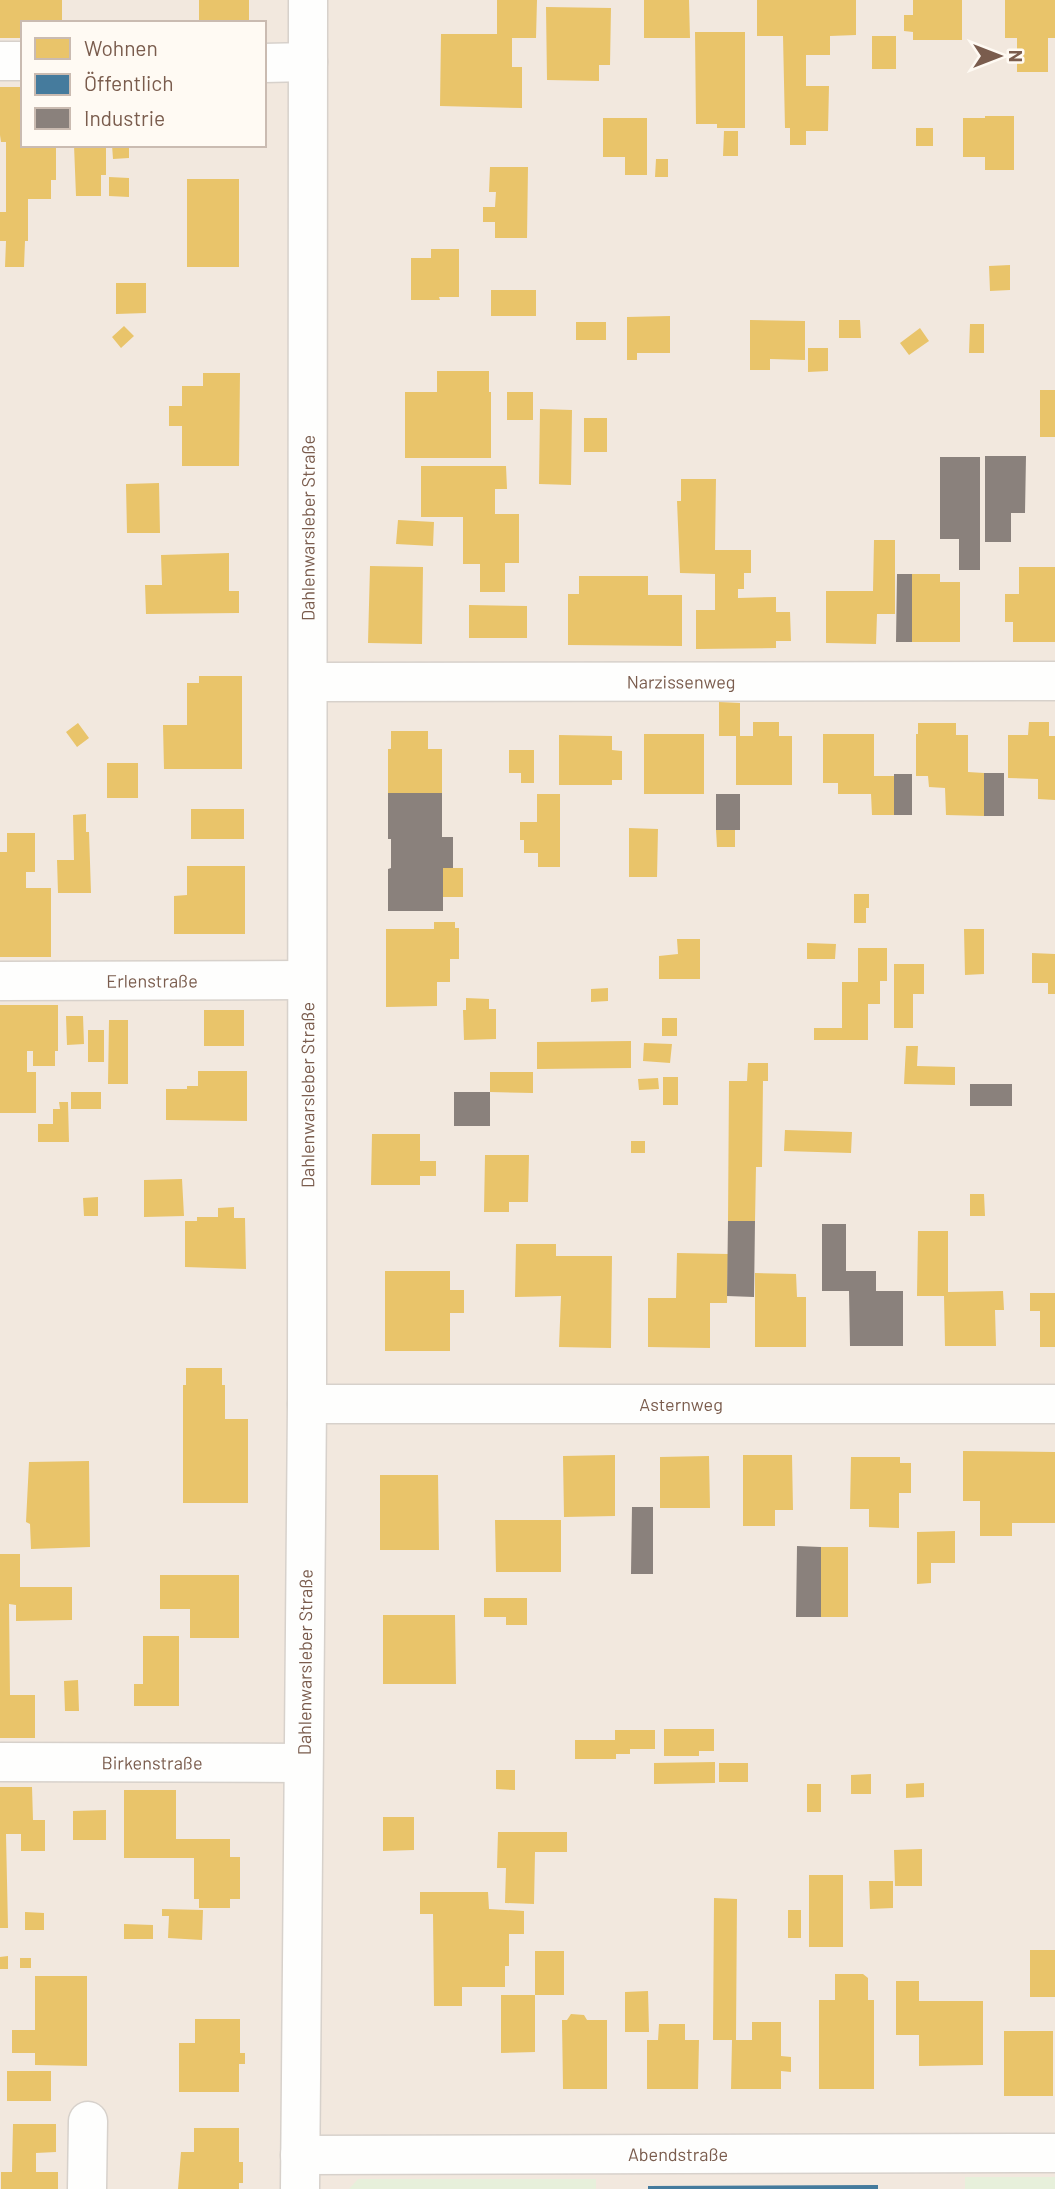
<svg xmlns="http://www.w3.org/2000/svg" width="1055" height="2189" font-family="Barlow,sans-serif">
<style>
.residential{fill:#f2e8de;fill-rule:evenodd}
.green{fill:#e7f0db}
.homes{fill:#e9c46a}
.public{fill:#457b9d}
.industry{fill:#8a817c}
.lines{fill:none;stroke-linecap:round;stroke-linejoin:round}
.minor-casing{stroke:#d7d1cb;stroke-width:41}
.minor{stroke:#fefefd;stroke-width:38}
.labels{text-anchor:middle;dominant-baseline:central;stroke-width:7;stroke-linejoin:round;paint-order:stroke}
.street-label{font-size:18px;fill:#7a5c4d;stroke:#fffaf3}
</style>
<rect width="100%" height="100%" fill="#f9f5f0"/>
<!-- residential -->
<path class="residential" d="M0,0H1055V2189H0ZM23,23H264V145H23Z"/>
<!-- green -->
<path class="green" d="M965,2177H1055V2189H965Z
M358,2179H596V2189H349Z"/>
<!-- homes -->
<path class="homes" d="M0,0H62V23H23V38H0Z
M199,0H249V23H199Z
M497,0H537L536,38H512V67H522V108L440,106L441,34H497Z
M644,0H689L690,38H644Z
M757,0H856V35L830,36V55H806V86H829L828,131H806V145H790V128H785L783,36H757Z
M913,0H962V40H913V32L904,31V15H913Z
M1005,0H1055V38H1048V72H1017V38H1005Z
M546,7L611,8L610,65H599V81L547,80Z
M695,32H745V128H717V124H696Z
M872,36H896V69H872Z
M0,87H23V145H56V180H51V199H28V241H25L24,267H5L6,241H0V212H6V142H1L0,135Z
M985,116H1014V170H985V157H963V118H985Z
M603,118H647V175H625V157H603Z
M916,128H933V146H916Z
M724,131H738V156H723Z
M74,145H106V175H101V196H76Z
M112,145H129V158L113,159Z
M656,159H668V177H655Z
M490,167H528L527,238H495V222H483V207H495L496,192H489Z
M109,177L129,178V197L109,196Z
M187,179H239V267H187Z
M431,249H459V297H439L440,300H411V258H431Z
M1010,265V290L990,291L989,266Z
M116,283H146V313L116,314Z
M491,290H536V316H491Z
M670,316V353H637V360H627V317Z
M750,320L805,321V360L770,359V370H750Z
M839,320H860L861,338H839Z
M576,322H606V340H576Z
M970,324H984V353H969Z
M124,326L134,336L121,348L112,337Z
M920,328L929,341L909,355L900,343Z
M808,348H828V371L808,372Z
M437,371H489V392H491V458H405V392H437Z
M203,373H240L239,466H182V426H169V406H182V386H203Z
M1040,390H1055V437H1040Z
M507,392H533V420H507Z
M540,409L572,410L571,485L539,484Z
M584,418H607V452H584Z
M421,466H506L507,489H495V514H519V563H505V592H480V564H463V517H421Z
M681,479H716L715,550H751V573H744V589H738V598L776,597V612H790L791,641H776V648L696,649V610H715V574L680,573L677,501H681Z
M159,483L160,533H127L126,484Z
M398,520L434,522L433,546L396,544Z
M874,540H895V614H877L876,644L826,643V591H873Z
M229,553V591H239V613L146,614L145,585H162L161,555Z
M370,566L423,567L422,644L368,643Z
M1019,567H1055V642H1013V622H1005V594H1019Z
M912,574H940V582H960V642H912Z
M579,576H648V595H682V646L568,645V594H579Z
M469,605L527,606V638H469Z
M199,676H242V769H164L163,725H187V683H199Z
M719,702L740,703V736H753V722H779V736H792V785H736V736H719Z
M1029,722H1049V736H1055V800L1038,799V779L1008,778V735H1028Z
M78,723L89,738L77,747L66,732Z
M918,723H956V735H968V772L984,773V816L946,815L945,788L929,787L928,776H916V734H918Z
M391,731H428V749H442V793H388V749H391Z
M644,734H704V794H644Z
M823,734H874V776H894V815H872L871,794H838V783H823Z
M559,735L612,736V750L622,751V780H612V785H559Z
M509,750H534V783H521V773H509Z
M107,763H138V798H107Z
M537,794H560V867H538V853H524V840H520V822H537Z
M191,809H244V839H191Z
M86,814V832H89L91,893H58L57,860H74L73,815Z
M629,828L658,829L657,877H629Z
M716,830H735V847H717Z
M7,833H35V872H26V888H51V957H0V852H7Z
M187,866H245V934H174V896L187,895Z
M443,868H463V897H443Z
M854,894H869V908H866V923H854Z
M434,922H455V928H459V959H450V982H437V1006L386,1007V929H434Z
M964,929H984V974L965,975Z
M677,939H700V979H659V956L678,954Z
M807,943L836,944L835,959H807Z
M858,948H887V981H880V1004H868V1040H814V1028H842V982H858Z
M1032,953L1055,954V994H1048V983H1032Z
M894,964H924V994H913V1028H894Z
M608,988V1001L591,1002V989Z
M466,998L489,999V1009H496V1039L464,1040L463,1010H466Z
M0,1005H58V1051H55V1066H33V1051H27V1072H36V1113H0Z
M204,1010H244V1046H204Z
M66,1016H83L84,1044L67,1045Z
M662,1018H677V1036H662Z
M109,1020H128V1084H108Z
M88,1030H104V1062H88Z
M631,1041V1068L537,1069V1042Z
M644,1043L672,1044L670,1063L643,1061Z
M906,1046H918L917,1066L955,1067V1085L904,1084Z
M748,1063H768V1081H763L762,1167H756L755,1221H728L729,1081H747Z
M198,1071H247V1121L166,1120V1089H187V1086H198Z
M490,1072H533V1093L490,1092Z
M663,1077H678V1105H663Z
M658,1078L659,1089L639,1090L638,1079Z
M71,1092H101V1109H71Z
M59,1102H68L69,1142H38V1124H53V1109H60Z
M785,1130L852,1132L851,1153L784,1151Z
M372,1134H420V1161H436V1176H420V1185H371Z
M631,1141H645V1153H631Z
M485,1155H529L528,1202H509V1212H484Z
M182,1179L184,1216L144,1217V1180Z
M970,1194H984L985,1216H970Z
M98,1197V1216H84L83,1198Z
M234,1207V1218H245L246,1269L185,1267V1221H197V1217H218V1208Z
M918,1231H948V1292L1003,1291L1004,1310H995L996,1346H945L944,1296H917Z
M516,1244H556V1256H612L611,1348L559,1347L561,1296L515,1297Z
M677,1253L728,1254L727,1303H710V1348L648,1347V1298H676Z
M385,1271H450V1290H464V1313H450V1351H385Z
M755,1273L796,1274L797,1297H806V1347H755Z
M1030,1293H1055V1347H1040V1311H1030Z
M186,1368H222V1385H225V1419H248V1503H183V1385H186Z
M963,1451L1055,1452V1523H1012V1536H980V1501H963Z
M615,1455V1516L564,1517L563,1456Z
M743,1455H792L793,1510H775V1526H743Z
M709,1456L710,1508H660V1457Z
M851,1457H900V1463H911V1493H899V1528L869,1527V1509H850Z
M89,1461L90,1547L31,1549L30,1524L26,1522L29,1462Z
M380,1475H438L439,1550H380Z
M495,1520H561V1572H496Z
M955,1531V1563H931V1583L917,1584V1532Z
M821,1547H848V1617H821Z
M0,1554H20V1587H72V1620L16,1621V1605L9,1604L10,1695H35V1738H0Z
M160,1575H239V1638H190V1609H160Z
M484,1598H527V1625H506V1617H484Z
M383,1615H455L456,1684H383Z
M143,1636H179V1706H134V1684H143Z
M78,1680L79,1711H65L64,1681Z
M664,1729H714V1751H699V1756H664Z
M615,1730H655V1749H630V1754H616V1759H575V1740H615Z
M715,1762V1783L654,1784V1763Z
M719,1763H748V1782H719Z
M496,1770H515V1790L496,1789Z
M871,1774V1794H851V1775Z
M924,1783V1797L906,1798V1784Z
M807,1784H821V1812H807Z
M0,1787H32L33,1820H45V1851H21V1834H6L8,1928H0Z
M124,1790H176V1839H230V1857H240V1899H230V1908H199V1899H194V1858H124Z
M106,1810V1840H73V1811Z
M383,1817H414V1850L383,1851Z
M498,1832H567V1852H535L534,1904L505,1903L506,1868H497Z
M922,1849V1886H895L894,1850Z
M809,1875H843V1947H809Z
M869,1881H893V1908L870,1909Z
M420,1892H488L489,1909L524,1911V1934H509V1966H505V1987H462V2006H434L433,1914H420Z
M714,1898L737,1899L736,2040H752V2022H781V2056L791,2057V2072L781,2071V2089H731L732,2040H713Z
M162,1909L203,1910L202,1940L168,1938L169,1916H162Z
M788,1910H801V1938H788Z
M25,1912L44,1913V1930H25Z
M124,1924L153,1925V1939H124Z
M1030,1950H1055V1997H1030Z
M535,1951H564V1995H535Z
M8,1956V1969H0V1957Z
M20,1958H31V1968H20Z
M835,1974H863L868,1978V2000H874V2089H819V2000H835Z
M35,1976H87V2066L35,2065V2053H12V2030H35Z
M896,1981H919V2001H983V2065L919,2066V2035H896Z
M648,1991L649,2032H625V1992Z
M501,1995H535V2052L501,2053Z
M571,2014L584,2015L587,2020H607V2089H563L562,2020H567Z
M195,2019H240V2053H245V2064H239V2092H179V2043H195Z
M659,2024H685V2040H699L698,2089H647V2040H658Z
M1004,2031H1053V2096H1004Z
M7,2071H51V2101H7Z
M13,2124H56V2152L36,2153V2172H58V2189H1V2172H12Z
M194,2128H239V2162H243V2183H239V2189H178L181,2152H194Z"/>
<!-- public -->
<path class="public" d="M878,2185V2189H648V2186Z"/>
<!-- industry -->
<path class="industry" d="M985,456H1026L1025,513H1011V542H985Z
M940,457H980V570H959V539H940Z
M897,574H912V642H896Z
M984,773H1004V816H984Z
M894,774H912V815H894Z
M388,793H442V837H453V868H443V911H388V869L391,868V839H388Z
M716,794H740V830H716Z
M970,1084H1012V1106H970Z
M454,1092H490V1126H454Z
M728,1221H755L754,1297L727,1296Z
M822,1224H846V1271H876V1291H903V1346H850L849,1291H822Z
M632,1507H653V1574H631Z
M797,1546L821,1547V1617H796Z"/>
<g class="lines">
<!-- minor casing -->
<g class="minor-casing">
<g id="minor">
<path d="M0,61H23"/>
<path d="M264,63L308,62"/>
<path id="s1" d="M308,682L1055,681"/>
<path id="s2" d="M0,981L305,980"/>
<path id="s3" d="M307,1404H1055"/>
<path id="s4" d="M0,1762L303,1763"/>
<path id="s5" d="M300,2155L1055,2153"/>
<path d="M87,2189L88,2121"/>
<path id="s6" d="M300,2189L307,1404L308,0"/>
</g>
</g>
<!-- minor -->
<use href="#minor" class="minor"/>
</g>
<g class="labels">
<!-- street labels -->
<g class="street-label">
<text stroke="none"><textPath href="#s6" startOffset="1661">Dahlenwarsleber Straße</textPath></text>
<text stroke="none"><textPath href="#s1" startOffset="373">Narzissenweg</textPath></text>
<text stroke="none"><textPath href="#s2" startOffset="152">Erlenstraße</textPath></text>
<text stroke="none"><textPath href="#s6" startOffset="1094">Dahlenwarsleber Straße</textPath></text>
<text stroke="none"><textPath href="#s3" startOffset="374">Asternweg</textPath></text>
<text stroke="none"><textPath href="#s6" startOffset="527">Dahlenwarsleber Straße</textPath></text>
<text stroke="none"><textPath href="#s4" startOffset="152">Birkenstraße</textPath></text>
<text stroke="none"><textPath href="#s5" startOffset="378">Abendstraße</textPath></text>
</g>
</g>
<!-- legend -->
<rect x="21" y="21" width="245" height="126" fill="#fffaf3" stroke="#cabbb1" stroke-width="2"/>
<rect x="35" y="38" width="35" height="21" fill="#e9c46a" stroke="#cabbb1" stroke-width="2"/>
<text x="84" y="56" font-size="21" fill="#7a5c4d">Wohnen</text>
<rect x="35" y="74" width="35" height="21" fill="#457b9d" stroke="#cabbb1" stroke-width="2"/>
<text x="84" y="91" font-size="21" fill="#7a5c4d">Öffentlich</text>
<rect x="35" y="108" width="35" height="21" fill="#8a817c" stroke="#cabbb1" stroke-width="2"/>
<text x="84" y="126" font-size="21" fill="#7a5c4d">Industrie</text>
<!-- north arrow -->
<g transform="translate(999 56) rotate(90)" stroke="#fffaf3" stroke-width="5" paint-order="stroke">
<path d="M0-5L12 26L0 18L-12 26Z" fill="#7a5c4d"/>
<text y="-10" font-size="19" font-weight="bold" text-anchor="middle" fill="#7a5c4d">N</text>
</g>
</svg>
